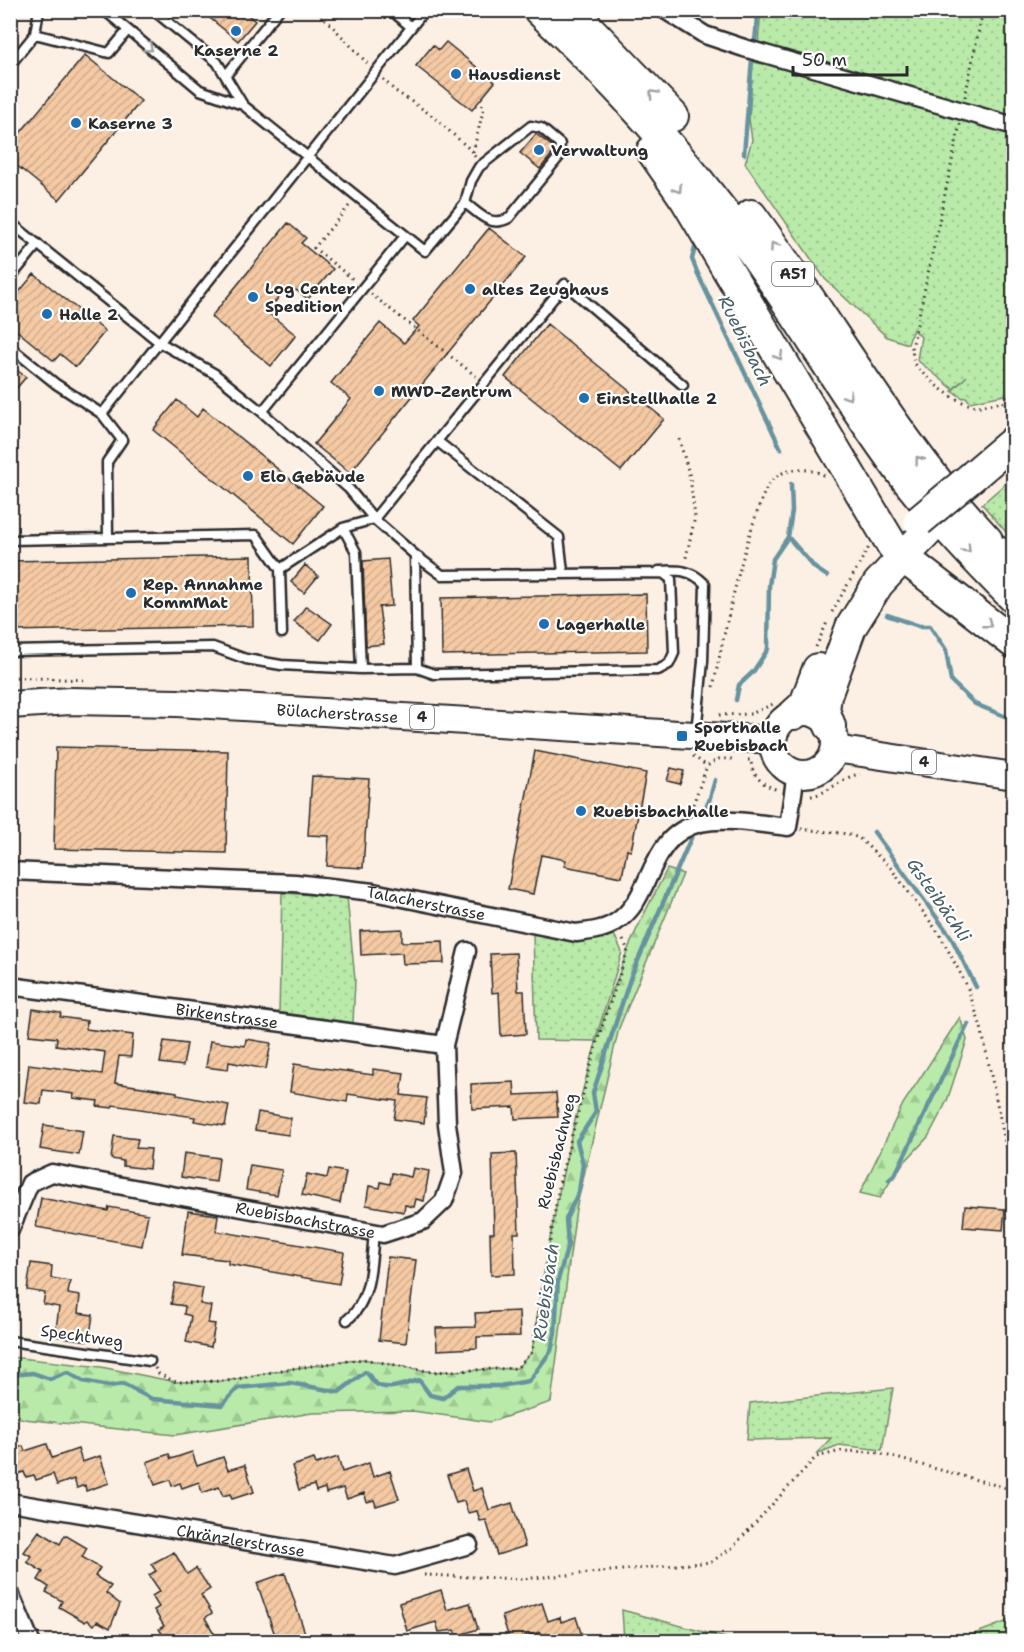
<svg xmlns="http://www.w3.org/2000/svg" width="1024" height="1652" font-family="'Shantell Sans',sans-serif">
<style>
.grass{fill:url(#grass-dots);stroke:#728a6a;stroke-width:1.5}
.forest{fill:url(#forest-firs);stroke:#728a6a;stroke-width:1.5}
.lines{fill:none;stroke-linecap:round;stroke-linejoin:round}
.stream{stroke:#66939f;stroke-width:4.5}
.building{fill:url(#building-hatch);stroke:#2b2b2b;stroke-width:1.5}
.service-casing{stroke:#2b2b2b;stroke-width:13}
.minor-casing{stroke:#2b2b2b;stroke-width:21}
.primary-casing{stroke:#2b2b2b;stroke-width:30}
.motorway-casing{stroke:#2b2b2b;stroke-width:34}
.path{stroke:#2b2b2b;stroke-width:3;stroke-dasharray:1.5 4.5;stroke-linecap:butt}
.service{stroke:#fff;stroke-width:8}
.minor{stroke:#fff;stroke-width:16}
.primary{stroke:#fff;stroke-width:26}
.motorway{stroke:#fff;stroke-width:30}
.motorway-bridge-casing{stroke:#2b2b2b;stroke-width:34;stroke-linecap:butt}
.motorway-bridge{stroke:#fff;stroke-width:30}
.oneway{stroke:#a0a0a0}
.poi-dot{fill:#1f6fb2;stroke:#fff;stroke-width:2}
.labels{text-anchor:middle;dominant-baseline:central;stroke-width:4.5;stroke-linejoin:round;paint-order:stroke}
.shield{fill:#fff;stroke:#6b6b6b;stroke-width:1.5}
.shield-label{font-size:15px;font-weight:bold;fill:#2b2b2b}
.poi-label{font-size:16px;font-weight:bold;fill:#2b2b2b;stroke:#fff;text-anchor:start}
.street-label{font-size:16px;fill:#2b2b2b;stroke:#fff}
.water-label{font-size:18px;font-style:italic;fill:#485f65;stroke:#fff}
</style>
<defs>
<pattern id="grass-dots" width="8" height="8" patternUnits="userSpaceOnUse" patternTransform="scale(1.5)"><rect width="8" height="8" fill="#b9eaa9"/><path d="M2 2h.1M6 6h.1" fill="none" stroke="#9fc992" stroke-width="1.8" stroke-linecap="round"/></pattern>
<pattern id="forest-firs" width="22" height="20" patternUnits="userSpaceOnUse" patternTransform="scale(1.5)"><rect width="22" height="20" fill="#b9eaa9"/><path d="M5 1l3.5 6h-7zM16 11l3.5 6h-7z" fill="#9fc992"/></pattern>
<pattern id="building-hatch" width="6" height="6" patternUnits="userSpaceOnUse" patternTransform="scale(1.5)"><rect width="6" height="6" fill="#f4c9a3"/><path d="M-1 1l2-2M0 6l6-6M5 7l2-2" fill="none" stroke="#d1ad8c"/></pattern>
</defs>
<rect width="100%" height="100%" fill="#fcefe3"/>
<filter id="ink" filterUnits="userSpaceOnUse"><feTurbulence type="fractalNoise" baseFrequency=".0167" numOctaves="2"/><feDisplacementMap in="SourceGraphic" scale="12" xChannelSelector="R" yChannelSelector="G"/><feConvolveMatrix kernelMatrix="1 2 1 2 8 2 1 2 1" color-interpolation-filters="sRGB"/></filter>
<g filter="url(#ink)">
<!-- grass -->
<path class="grass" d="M761,11H1013V399L1004,395L970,402L966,397L963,398L952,391L967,376L953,389L917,360L921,337L913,329L908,344L887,337L825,279L745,163L752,140L749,119L753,62L763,64L758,42Z
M1013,477V540L982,504Z
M282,893L347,897L355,980L353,1023L279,1013Z
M533,932H613L622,952L595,1041L536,1040Z
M893,1388L882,1450L839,1445L816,1454L831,1438L747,1440L750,1403Z
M622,1610L737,1641H624Z
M1013,1619V1641H956Z"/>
<!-- forest -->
<path class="forest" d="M667,869L683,874L619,1028L576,1209L551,1402L490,1422L413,1411L312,1413L175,1435L24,1419L11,1415V1357L101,1367L176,1382L227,1381L282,1370L363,1359L432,1372L517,1368L532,1352C551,1216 578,1080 627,952C638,923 654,896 667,869Z
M960,1017L967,1040L947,1101L928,1137L898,1169L880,1198L860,1193L903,1104Z"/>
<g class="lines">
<!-- stream -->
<path class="stream" d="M755,41L758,10
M744,154L752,59
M696,244L692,259L697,272L781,449
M788,537L815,568L827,576
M887,615L919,626H930L946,650L951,681L975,704L1014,720
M736,700L739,685L753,672L768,649L769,586L773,559L788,537L792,511L791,484
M700,818L709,801L715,780
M874,832L951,937L976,987
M889,1180L895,1175L968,1024
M10,1375L33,1373L50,1379L67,1372L83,1381L109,1386L123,1384L152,1399L222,1405L238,1388L290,1383L339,1392L365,1372C371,1375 370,1379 375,1383C387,1393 407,1383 419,1380L430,1395L443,1398L458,1386H500L529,1381L551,1351L555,1333L558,1280L568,1245L566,1219L579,1191L583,1164L577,1141L596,1112L593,1093L630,979L694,831"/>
</g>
<!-- building -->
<path class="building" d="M200,10H242L255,21L238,41Z
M446,42L495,82L472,110L416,66L433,45L439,50Z
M85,55L141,101L59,200L10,160V145Z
M536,134L553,147V153L540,169L520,153Z
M288,223L306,238L301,243L333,269L308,299L296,290L292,294L286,288L267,312L296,335L271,366L211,317Z
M489,228L526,257L350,473L314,444L351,399L331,383L380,323L404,343L419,326L413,321Z
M34,274L105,331L76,367L60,354L54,361L10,325V303Z
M547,324L664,419L621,471L505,377Z
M10,365L26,377L10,396Z
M177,400L197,417L203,408L323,506L293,544L153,430Z
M252,556L253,626L10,631V561Z
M388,559L392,606L379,607L384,644L366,646L363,561Z
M305,565L318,576L304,593L291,582Z
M646,594L647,651L442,655L441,598Z
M306,606L332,624L320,640L294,622Z
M56,747L228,751L226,853L54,849Z
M535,751L646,773L631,851L627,850L622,877L564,866L566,860L541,855L533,894L508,889Z
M671,768L684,771L680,784L667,781Z
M312,776L369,779L363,868L327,866L329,836L308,835Z
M402,929V942L443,941L444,963L403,964L402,953L361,955L360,931Z
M516,953L518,991H524L526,1034L501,1036L499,992L492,993L490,954Z
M33,1009L61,1013L60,1017L87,1021L86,1029L133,1035L131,1057L119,1056L115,1083L177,1092V1095L229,1105L225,1126L194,1121L195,1117L113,1105L112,1108L97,1106L98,1101L73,1098L74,1094L43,1090L41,1104L24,1102L29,1064L102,1074L105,1052L56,1045L57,1038L29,1035Z
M246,1039L271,1043L266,1069L229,1062L228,1070L206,1067L210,1041L245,1046Z
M164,1041L187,1044L183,1066L160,1063Z
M294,1064L373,1075V1069L404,1073L401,1095L427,1098L424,1123L394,1119L397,1101L348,1094L347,1102L290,1092Z
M514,1082L515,1095L556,1093L558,1117L515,1119L514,1107L472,1109L471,1084Z
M258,1112L291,1118L288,1135L255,1130Z
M44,1125L83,1131L79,1155L40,1149Z
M114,1136L138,1139L136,1148L151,1149L149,1169L123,1166V1161L111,1159Z
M184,1153L219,1158L216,1182L181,1177Z
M516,1153L519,1233H514L515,1274L491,1275L490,1233H494L492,1154Z
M250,1165L282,1170L277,1195L246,1190Z
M413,1168L429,1171L424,1201L416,1199L414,1207L405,1205L404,1212L366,1205L369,1186L380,1188L381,1182L390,1184L392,1173L411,1177Z
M329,1169L346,1172L340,1203L302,1195L307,1174L327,1178Z
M41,1198L108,1211L109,1207L148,1214L142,1246L36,1227Z
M965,1206L1005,1209L1003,1230L963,1227Z
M188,1211L218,1215L216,1231L344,1252L339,1284L228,1264V1260L182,1255Z
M388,1257L416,1260L406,1343L379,1340Z
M31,1263L52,1266L51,1278L70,1281L68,1294L80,1296L78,1313L93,1315L89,1341L55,1336L59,1307L43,1304L45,1293L27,1290Z
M175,1283L203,1288L200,1304L211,1306L208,1323L215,1324L211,1347L186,1342L191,1316L184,1314L185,1306L171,1304Z
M519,1311L520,1336L477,1337V1348L437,1350L436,1328L476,1327L475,1313Z
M47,1444L52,1458L78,1449L82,1462L100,1456L109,1483L86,1491L85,1485L77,1488L74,1479L57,1485L53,1474L36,1480L34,1475L26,1477L24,1472L10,1476V1450L23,1446L25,1451Z
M192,1452L197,1466L223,1457L228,1470L245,1465L254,1492L232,1499L230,1494L223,1496L219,1487L202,1493L199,1482L182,1488L180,1483L172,1486L170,1480L155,1485L147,1462L169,1454L171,1459Z
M338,1457L342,1472L369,1463L373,1477L390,1471L399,1499L376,1506L374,1500L367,1502L364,1493L347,1499L343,1488L326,1493L325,1488L316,1491L314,1485L299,1490L292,1466L314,1459L316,1464Z
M466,1469L473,1491L482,1488L489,1510L512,1503L525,1546L497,1555L486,1520L480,1521L477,1511L468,1513L464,1501L456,1503L447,1475Z
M39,1531L60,1544L65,1535L87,1548L82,1557L100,1568L95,1576L111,1586L106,1593L120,1604L110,1628L97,1621L94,1625L87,1620L85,1622L59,1607L62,1601L46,1592L49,1587L38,1580L43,1572L27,1562L31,1556L24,1552Z
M174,1552L187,1574L196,1568L210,1589L201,1595L212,1613L205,1618L214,1633L202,1641H167L159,1629L164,1626L154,1610L159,1607L152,1596L160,1591L149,1575L156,1571L151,1564Z
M285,1573L305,1633L277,1641L257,1583Z
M441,1590L447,1610L470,1603L478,1629L457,1636L455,1630L439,1632L436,1622L407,1631L399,1603Z
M542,1603L548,1621L560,1617L561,1622L576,1617L583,1639L543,1641L540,1632L510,1641L502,1616Z"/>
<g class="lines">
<!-- service casing -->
<g class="service-casing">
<path id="service" d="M104,10L200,90L243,105L425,251L465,203
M153,10L217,62L243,105
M391,10L411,27
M35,34L109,53L128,30
M10,65L35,34L39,10
M227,74L279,10
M531,126L541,128L560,144L559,157L509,218C490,228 480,214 465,203L471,181L479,167Z
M10,222L159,342L215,374L262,412L349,489L374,519L415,555L442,575L663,573L671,579L674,653L669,664L658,670L434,674L417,668L415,555
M10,278L38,244
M10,347L56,384L102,414L122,440L107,462L108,538
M262,412L405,236
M102,414L425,10
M343,528L356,552L361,669
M10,540L256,535L280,569
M659,571C678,570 691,569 705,584L703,661L696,733
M563,572L559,537L437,441L565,284L683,385
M282,633L280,569L343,528L374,519L437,441
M10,651L213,647L246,659L281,665L361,669L417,668
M347,1320C372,1301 371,1261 374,1232
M10,1341L150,1361"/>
</g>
<!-- minor casing -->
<g class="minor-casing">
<g id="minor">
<path d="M665,10L705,35L744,48L1014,126"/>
<path id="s1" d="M10,871L295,883L373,892L576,933C590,931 605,930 616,922C655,897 646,836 700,823C727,817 761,824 788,827L796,773"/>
<path id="s2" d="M10,986L444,1045"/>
<path id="s3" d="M10,1230L30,1183L52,1173L383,1234L423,1221L444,1201L454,1173L447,1124L444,1045L467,951"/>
<path id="s4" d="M10,1502L395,1566L469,1545"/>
<path d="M10,1593L31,1642"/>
</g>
</g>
<!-- primary casing -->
<g class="primary-casing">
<g id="primary">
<path id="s5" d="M10,705L70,701L177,703L773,740"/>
<circle cx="804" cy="743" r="31"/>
<path d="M835,749L1014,776"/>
</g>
</g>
<!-- motorway casing -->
<g class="motorway-casing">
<path id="motorway" d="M539,10C616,82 685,159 747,244C803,321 849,404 907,480C940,522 976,560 1014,598
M571,10L673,116
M652,151L686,200L892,545L903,557L928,531
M751,215C831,323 895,441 987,540
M974,475L1014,441
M998,552L1014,560
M794,714L805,704L818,669
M830,726L824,710L826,696L851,627L878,584L903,557L1014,643"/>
</g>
<!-- path -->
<path class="path" d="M317,10L367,63
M383,79L394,90L430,114L473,152L475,157
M965,97L983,10
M960,124L912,348C913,352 912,358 914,362C923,378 959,406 978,406C990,405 998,401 1010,403L1014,408
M473,152L484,107L479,102
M349,206L314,248L354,280
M371,294L477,377
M679,439L690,477L695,517L685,562
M832,612L869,547
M816,647L828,620
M10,677L87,680
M713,687C725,631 736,576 754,521C759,508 763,490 773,479C786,467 811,467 825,476
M719,715L751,714L773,704
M693,756L707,766
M748,760H751C752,777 763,785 778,790
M811,796C830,793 841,777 860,774
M691,810L707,766L719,759H735
M801,829L848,834L859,838L890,867L940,935L967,986L981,1027L1014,1185
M155,1368L159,1374L176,1382L227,1381L282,1370L363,1359L432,1372L517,1368L532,1352L560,1180L597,1042L628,950L621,936
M424,1575L522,1579L711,1562L732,1548L816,1457L841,1451L874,1452L1014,1490
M422,1636L424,1642"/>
<!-- service -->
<use href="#service" class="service"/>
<!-- minor -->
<use href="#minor" class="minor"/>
<!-- primary -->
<use href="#primary" class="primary"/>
<!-- motorway -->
<use href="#motorway" class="motorway"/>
<!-- motorway-bridge casing -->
<g class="motorway-bridge-casing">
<path id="motorway-bridge" d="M919,521L974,475"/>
</g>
<!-- motorway-bridge -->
<use href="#motorway-bridge" class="motorway-bridge"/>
</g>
<!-- one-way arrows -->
<defs><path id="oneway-chevron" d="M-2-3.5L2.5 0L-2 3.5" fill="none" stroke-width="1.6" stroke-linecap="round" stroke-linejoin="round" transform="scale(1.5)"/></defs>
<g class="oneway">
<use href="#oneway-chevron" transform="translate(149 48) rotate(39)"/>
<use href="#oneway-chevron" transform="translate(653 94) rotate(-133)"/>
<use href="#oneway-chevron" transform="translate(678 189) rotate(57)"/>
<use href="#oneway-chevron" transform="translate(774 246) rotate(-125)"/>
<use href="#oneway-chevron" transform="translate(779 356) rotate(59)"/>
<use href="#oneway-chevron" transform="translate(848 396) rotate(57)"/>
<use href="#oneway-chevron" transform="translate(919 460) rotate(-127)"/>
<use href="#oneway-chevron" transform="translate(967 549) rotate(47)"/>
<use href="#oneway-chevron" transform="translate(988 624) rotate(38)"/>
</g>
</g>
<!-- markers -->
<g class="poi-dot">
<circle cx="236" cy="31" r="6"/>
<circle cx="456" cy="74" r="6"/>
<circle cx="76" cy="123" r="6"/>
<circle cx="539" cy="150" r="6"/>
<circle cx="470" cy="289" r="6"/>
<circle cx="253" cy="297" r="6"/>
<circle cx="47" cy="314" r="6"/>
<circle cx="379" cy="391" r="6"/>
<circle cx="584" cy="398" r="6"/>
<circle cx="248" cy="476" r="6"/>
<circle cx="131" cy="593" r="6"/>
<circle cx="544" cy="624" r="6"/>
<rect x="676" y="730" width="12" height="12" rx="3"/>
<circle cx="581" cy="811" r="6"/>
</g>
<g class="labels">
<!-- shield labels -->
<g class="shield">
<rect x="772" y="262" width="42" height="24" rx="4.5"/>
<rect x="410" y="705" width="24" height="24" rx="4.5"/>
<rect x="912" y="750" width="24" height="24" rx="4.5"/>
</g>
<g class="shield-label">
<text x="793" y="274">A51</text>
<text x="422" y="717">4</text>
<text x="924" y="762">4</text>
</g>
<!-- poi labels -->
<g class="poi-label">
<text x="236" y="50" text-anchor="middle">Kaserne 2</text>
<text x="468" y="74">Hausdienst</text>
<text x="88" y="123">Kaserne 3</text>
<text x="551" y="150">Verwaltung</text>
<text x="265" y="288">Log Center<tspan x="265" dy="18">Spedition</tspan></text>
<text x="482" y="289">altes Zeughaus</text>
<text x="59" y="314">Halle 2</text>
<text x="391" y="391">MWD-Zentrum</text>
<text x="596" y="398">Einstellhalle 2</text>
<text x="260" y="476">Elo Gebäude</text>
<text x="143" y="584">Rep. Annahme<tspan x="143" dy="18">KommMat</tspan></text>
<text x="556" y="624">Lagerhalle</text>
<text x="694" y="727">Sporthalle<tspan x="694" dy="18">Ruebisbach</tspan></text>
<text x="593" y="811">Ruebisbachhalle</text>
</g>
<!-- street labels -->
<g class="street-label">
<text stroke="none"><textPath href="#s5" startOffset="328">Bülacherstrasse</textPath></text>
<text stroke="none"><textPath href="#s1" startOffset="418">Talacherstrasse</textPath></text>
<text stroke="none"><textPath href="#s2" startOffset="219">Birkenstrasse</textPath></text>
<text transform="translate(557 1151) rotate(-76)">Ruebisbachweg</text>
<text stroke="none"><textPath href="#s3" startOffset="333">Ruebisbachstrasse</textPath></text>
<text transform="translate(82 1336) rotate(8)">Spechtweg</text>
<text stroke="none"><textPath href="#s4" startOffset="234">Chränzlerstrasse</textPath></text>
</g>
<!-- water labels -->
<g class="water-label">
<text transform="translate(745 341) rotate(64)">Ruebisbach</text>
<text transform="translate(939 900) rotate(55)">Gsteibächli</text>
<text transform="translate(546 1292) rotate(-82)">Ruebisbach</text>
</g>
</g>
<!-- margin -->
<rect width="1024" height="1652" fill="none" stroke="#fff" stroke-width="36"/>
<rect x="18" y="18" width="988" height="1616" fill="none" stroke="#2b2b2b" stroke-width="2" filter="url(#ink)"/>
<!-- scale -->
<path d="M793 66v9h114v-9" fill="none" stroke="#2b2b2b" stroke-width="3"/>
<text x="802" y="66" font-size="18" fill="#2b2b2b" stroke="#ffffff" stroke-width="4.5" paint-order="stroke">50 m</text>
</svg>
